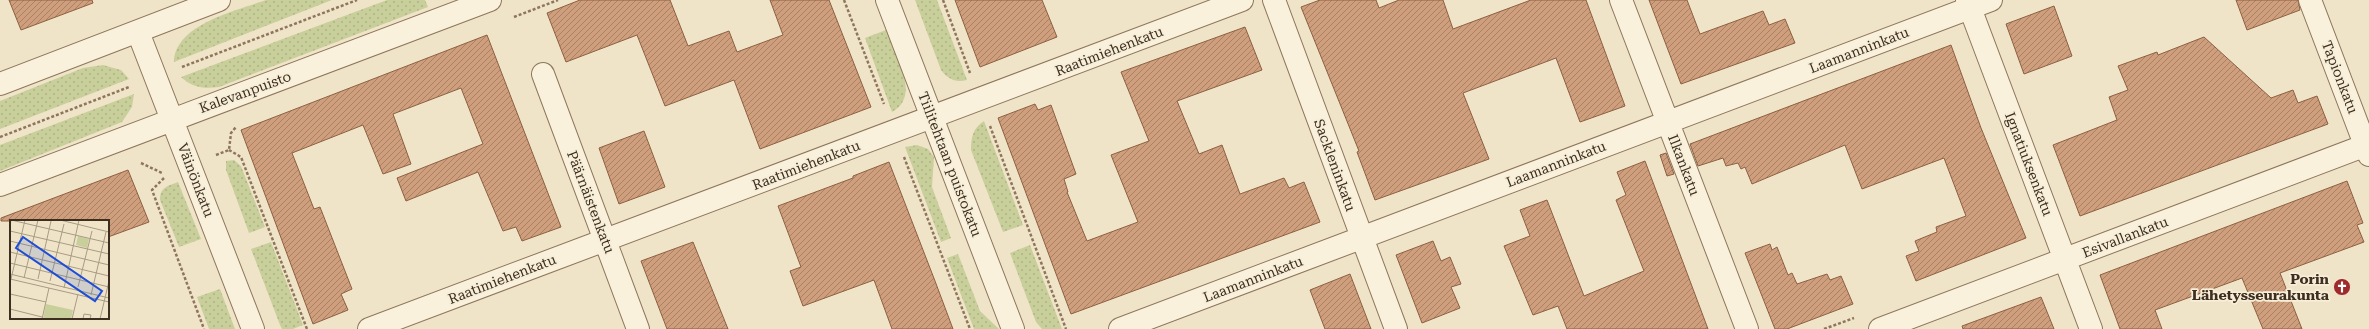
<svg xmlns="http://www.w3.org/2000/svg" width="2369" height="329" font-family="'Roboto Serif',serif">
<style>
.grass{fill:url(#grass-dots)}
.building{fill:url(#building-hatch);stroke:#8d5f41}
.lines{fill:none;stroke-linecap:round;stroke-linejoin:round}
.minor-casing{stroke:#8d765c;stroke-width:24}
.path{stroke:#8d765c;stroke-width:2.5;stroke-dasharray:3 2;stroke-linecap:butt}
.minor{stroke:#faf1dc;stroke-width:22}
.labels{text-anchor:middle;dominant-baseline:central;stroke-width:3.5;stroke-linejoin:round;paint-order:stroke}
.street-label{font-size:14px;fill:#3d2e20;stroke:#f7eed8}
.poi-label{font-size:14px;font-weight:bold;fill:#3d2e20;stroke:#f7eed8;text-anchor:end}
.inset-road{fill:none;stroke:#a89b85;stroke-width:1}
.view{fill:#1d4ed8;fill-opacity:0.15;stroke:#1d4ed8;stroke-width:2}
.inset-edge{fill:none;stroke:#3d2e20;stroke-width:2}
</style>
<defs>
<pattern id="grass-dots" width="8" height="8" patternUnits="userSpaceOnUse"><rect width="8" height="8" fill="#c9cf9b"/><path d="M2 2h.1M6 6h.1" fill="none" stroke="#aeb285" stroke-width="1.8" stroke-linecap="round"/></pattern>
<pattern id="building-hatch" width="6" height="6" patternUnits="userSpaceOnUse"><rect width="6" height="6" fill="#cf9f7d"/><path d="M-1 1l2-2M0 6l6-6M5 7l2-2" fill="none" stroke="#a98266"/></pattern>
</defs>
<rect width="100%" height="100%" fill="#f0e4c8"/>
<!-- grass -->
<path class="grass" d="M266,0H332L174,62C175,24 236,11 266,0Z
M387,0H425L428,7L219,87C204,89 193,88 181,77Z
M915,0H937L967,80C955,83 948,79 941,70Z
M886,30C895,54 922,96 892,112L865,38Z
M103,65L121,70L129,79L0,129V101L83,68Z
M134,94L132,107L122,122L0,171V145Z
M984,121L1023,225L1003,232L971,150C971,137 973,128 984,121Z
M917,145L928,149L934,157L932,187L951,238L941,242L905,147Z
M234,160L241,166L265,227L249,233L226,170V161Z
M178,182L201,239L179,247L160,200C160,187 168,186 178,182Z
M271,242L303,325L293,329H282L280,325L251,249Z
M1030,245L1062,329H1042L1036,322L1010,253Z
M958,254L980,311L999,329H974L947,258Z
M220,289L235,329H209L197,297Z"/>
<!-- building -->
<path class="building" d="M9,0H92L93,3L21,30Z
M580,0H670L688,46L729,31L737,52L783,35L770,0H829L871,107L760,149L734,80L665,106L637,35L566,62L547,13Z
M955,0H1042L1057,37L980,67Z
M1320,0H1376L1379,8L1399,0H1443L1453,29L1531,0H1586L1625,106L1580,122L1556,58L1463,93L1489,159L1375,200L1357,152L1359,151L1301,7Z
M1649,0H1687L1700,34L1763,11L1769,25L1785,19L1795,43L1681,84Z
M2236,0H2298L2300,10L2247,30Z
M2054,6L2072,56L2024,74L2006,24Z
M1245,27L1262,70L1177,101L1199,154L1222,145L1240,194L1284,178L1289,188L1304,182L1320,222L1071,314L998,118L1035,104L1038,110L1051,105L1076,174L1064,179L1068,192H1067L1087,241L1138,222L1111,155L1149,141L1121,72Z
M487,35L561,227L522,241L516,227L503,231L478,172L406,201L397,178L483,144L461,88L393,114L411,164L383,174L363,125L292,153L314,209L320,207L352,289L341,294L348,310L313,324L241,130Z
M2204,37L2271,98L2293,90L2298,103L2317,96L2328,124L2080,216L2053,145L2117,120L2109,97L2128,90L2118,66L2157,52L2158,55Z
M1951,45L1981,128L2026,238L1916,281L1906,256L1919,251L1915,241L1937,232L1936,227L1966,216L1944,158L1862,189L1845,145L1752,184L1745,167L1741,169L1738,163L1726,166L1723,158L1698,166L1690,144Z
M644,131L665,187L619,204L599,148Z
M1666,153L1674,174L1667,176L1660,155Z
M1645,161L1708,329H1567L1558,306L1533,315L1504,246L1530,236L1520,210L1547,200L1584,296L1644,271L1616,200L1626,195L1617,172Z
M889,162L935,281L953,329H892L874,280L803,306L790,271L801,267L778,206L853,178V176Z
M128,170L149,222L108,237V221H1V218Z
M2347,181L2363,223L2357,225L2364,242L2280,273L2302,329H2263L2242,278L2155,310L2162,329H2120L2100,275Z
M1433,241L1441,261L1450,257L1461,284L1451,287L1460,308L1422,323L1396,255Z
M693,242L728,329H667L641,261Z
M1770,244L1772,250L1777,247L1788,275L1792,273L1797,284L1827,274L1830,280L1841,276L1853,304L1787,329H1775L1745,253Z
M1350,274L1371,329H1325L1310,290Z
M2041,297L2054,329H1963L1962,326Z"/>
<g class="lines">
<!-- minor casing -->
<g class="minor-casing">
<path id="minor" d="M887,0L1013,329
M1274,0L1396,329
M1621,0L1747,329
M1967,0L2091,329
M2310,0L2369,155
M138,32L253,329
M543,74L638,329
M0,84L219,0
M0,185L490,0
M369,329L1242,0
M1120,329L1991,0
M1880,329L2369,144"/>
</g>
<!-- path -->
<path class="path" d="M844,0L884,104
M943,0L970,73
M514,17L558,0
M182,67L357,0
M990,126L1066,329
M0,137L129,87
M229,150L241,157L307,329
M216,155L229,150L231,133L236,127
M904,157L970,329
M141,163L162,173
M164,178L152,190L204,329
M1824,329L1854,318"/>
<!-- minor -->
<use href="#minor" class="minor"/>
</g>
<!-- icons -->
<defs>
<g id="church-disc" transform="scale(0.9)"><circle r="9.5" fill="#9e2a2b" stroke="#f7eed8"/><path d="M-1.2-6h2.4v3.5h3.3v2.4h-3.3V6h-2.4V-.1h-3.3v-2.4h3.3Z" fill="#fff"/></g>
</defs>
<g fill-rule="evenodd">
<use href="#church-disc" x="2342" y="287"/>
</g>
<g class="labels">
<!-- street labels -->
<g class="street-label">
<text transform="translate(1859 50) rotate(-21)">Laamanninkatu</text>
<text transform="translate(1109 51) rotate(-21)">Raatimiehenkatu</text>
<text transform="translate(2340 77) rotate(69)">Tapionkatu</text>
<text transform="translate(245 92) rotate(-20)">Kalevanpuisto</text>
<text transform="translate(950 164) rotate(69)">Tiilitehtaan puistokatu</text>
<text transform="translate(1556 164) rotate(-21)">Laamanninkatu</text>
<text transform="translate(2029 164) rotate(69)">Ignatiuksenkatu</text>
<text transform="translate(806 165) rotate(-21)">Raatimiehenkatu</text>
<text transform="translate(1335 165) rotate(70)">Sackleninkatu</text>
<text transform="translate(1684 165) rotate(69)">Ilkankatu</text>
<text transform="translate(196 180) rotate(69)">Väinönkatu</text>
<text transform="translate(591 202) rotate(69)">Päärnäistenkatu</text>
<text transform="translate(2125 237) rotate(-21)">Esivallankatu</text>
<text transform="translate(502 279) rotate(-21)">Raatimiehenkatu</text>
<text transform="translate(1253 279) rotate(-21)">Laamanninkatu</text>
</g>
<!-- poi labels -->
<g class="poi-label">
<text x="2329" y="279">Porin<tspan x="2329" dy="16">Lähetysseurakunta</tspan></text>
</g>
</g>
<!-- overview -->
<g transform="translate(10 220)">
<rect width="99" height="99" fill="#f0e4c8"/>
<path d="M68,16L79,19L77,28L66,25ZM36,84L63,90L61,99H33Z" fill="#c9cf9b"/>
<path class="inset-road" d="M50,0L99,12M0,6L1,0L99,23M0,11L99,34M0,21L99,45M0,32L99,56M0,43L99,67M0,54L99,78M14,58L28,0M0,59L99,82M28,59L41,1M40,61L54,4M0,63L15,0M68,67L82,11M54,68L69,0M0,74L36,82M81,75L96,12M0,89L32,97M32,99L39,68M62,99L68,74M73,99L74,94L81,95L80,99M90,99L99,61"/>
<path class="view" d="M13,17L92,71L85,81L6,28Z"/>
<rect width="99" height="99" class="inset-edge"/>
</g>
</svg>
